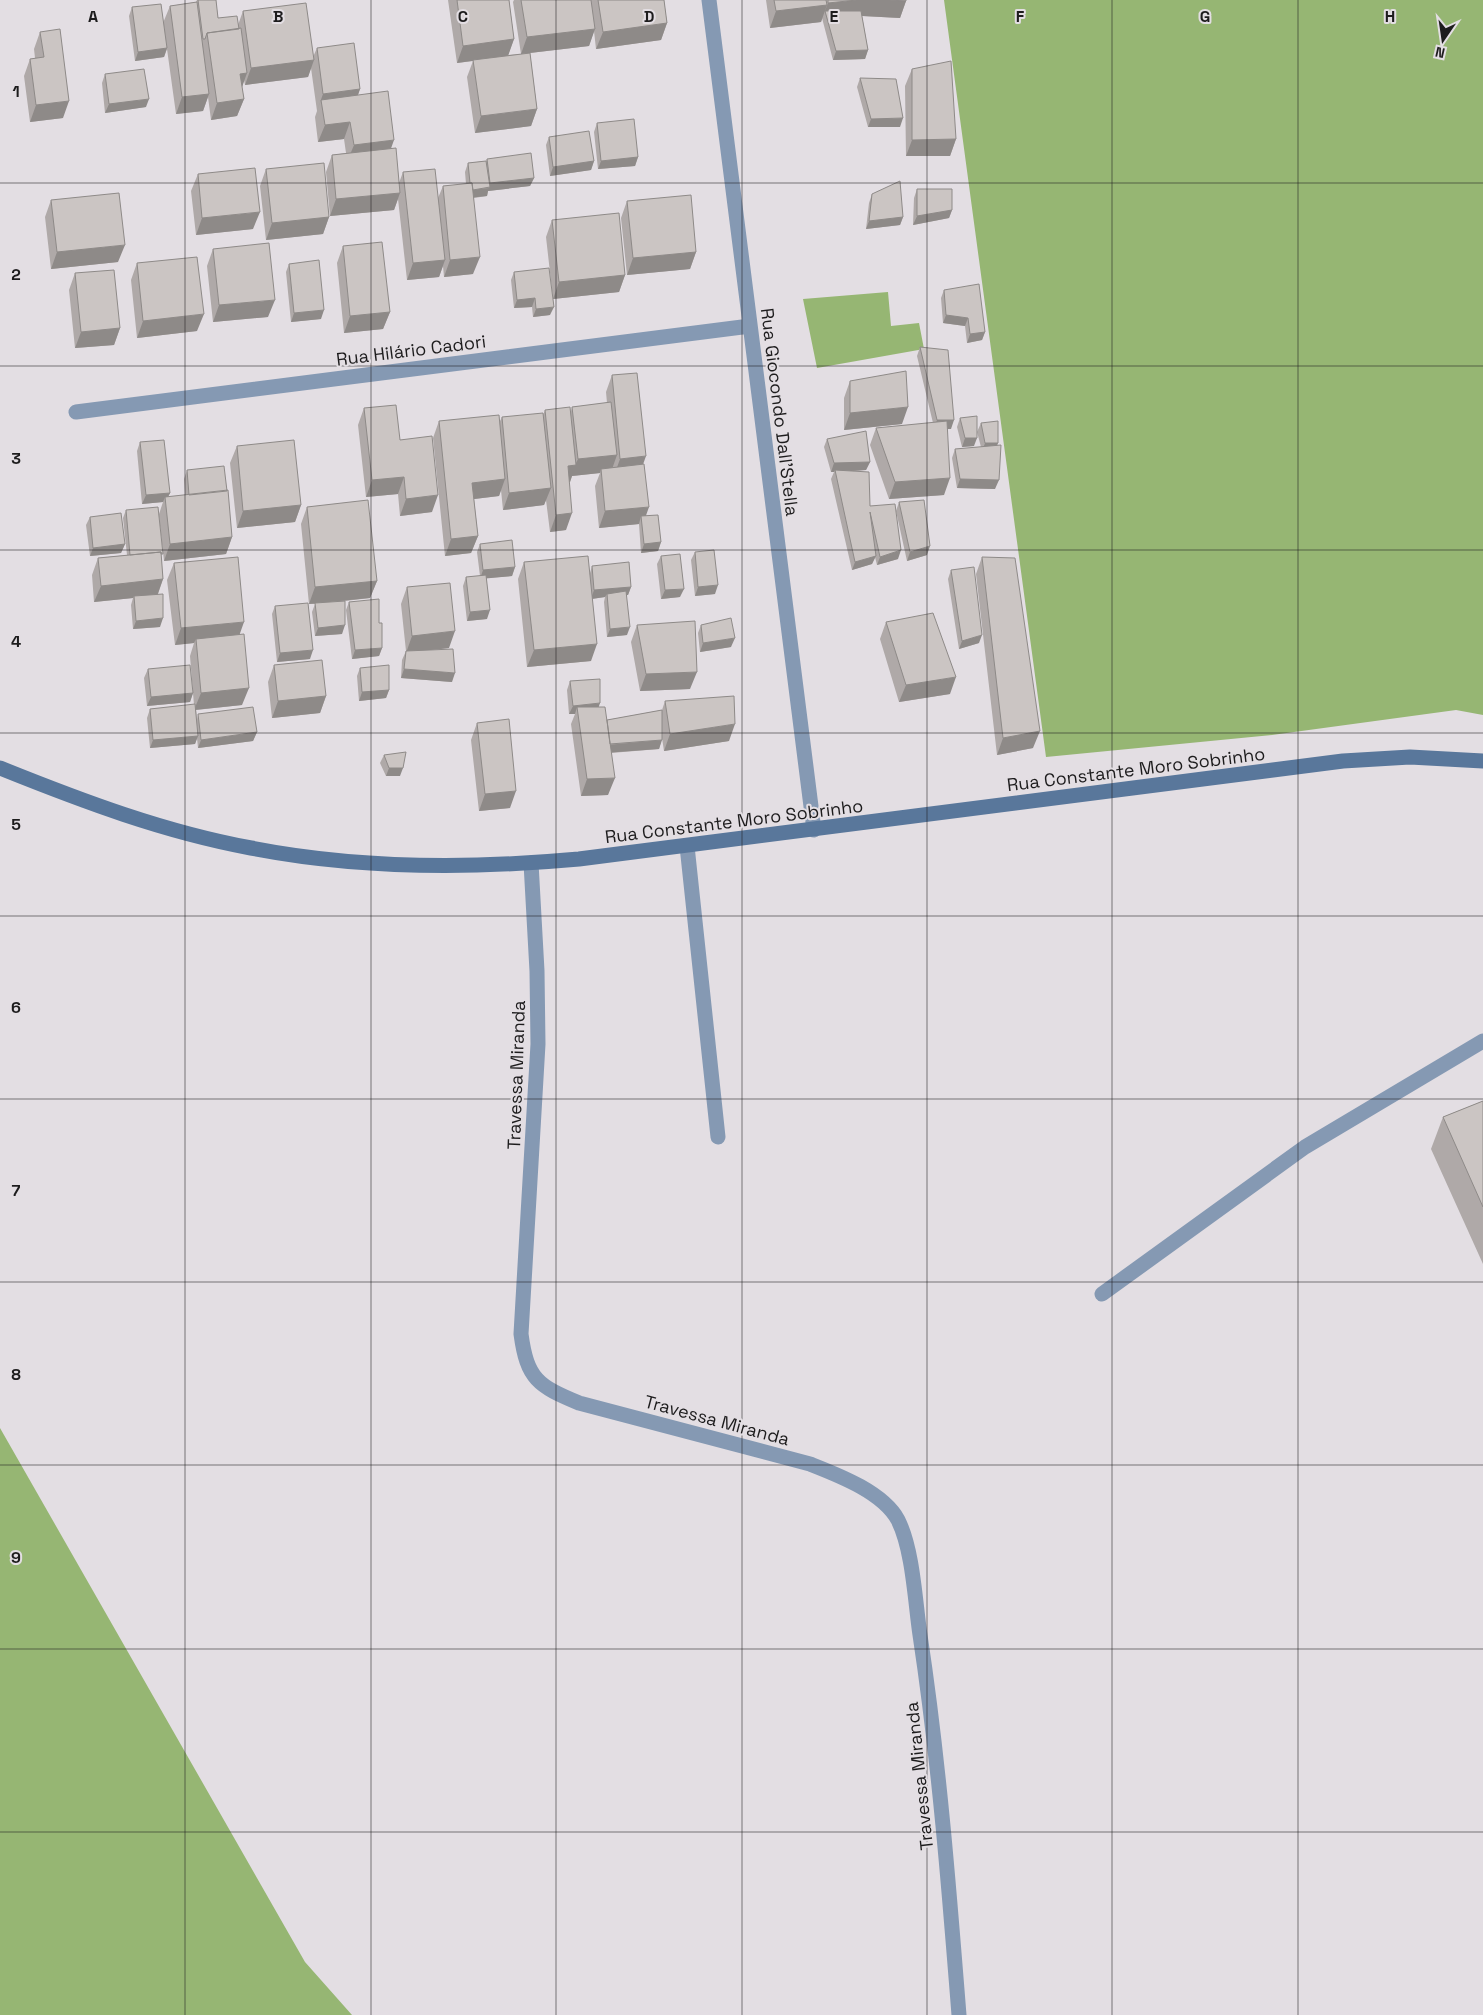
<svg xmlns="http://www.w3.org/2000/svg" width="1483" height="2015" font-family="'Space Grotesk',sans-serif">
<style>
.forest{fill:#96b673}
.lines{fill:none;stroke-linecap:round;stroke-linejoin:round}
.lane{stroke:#8599b3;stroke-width:15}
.street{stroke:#8599b3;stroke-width:15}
.secondary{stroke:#59779b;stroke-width:15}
.wall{fill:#afa9a8}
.shaded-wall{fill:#8e8a88}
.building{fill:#cbc5c3;stroke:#8e8a88}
.grid{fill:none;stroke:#1d1c1d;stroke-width:1;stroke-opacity:0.55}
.labels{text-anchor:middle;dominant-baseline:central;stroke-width:4;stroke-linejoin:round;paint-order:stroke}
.street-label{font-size:18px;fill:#1d1c1d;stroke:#e3dee3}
.grid-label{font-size:16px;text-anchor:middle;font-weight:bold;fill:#1d1c1d;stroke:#e3dee3;stroke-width:4;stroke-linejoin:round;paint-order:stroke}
</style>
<rect width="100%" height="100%" fill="#e3dee3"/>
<!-- forest -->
<path class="forest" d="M944,0H1483V715L1456,710L1272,735L1046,757Z
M888,292L891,326L919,323L924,349L817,368L803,299Z
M0,1428L305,1962L352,2015H0Z"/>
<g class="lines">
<!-- lane -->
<path class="lane" d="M687,846L718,1137
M1102,1294L1305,1147L1483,1041"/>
<!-- street -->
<path class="street" d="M709,0L814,830
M76,412L750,326
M531,863L537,971L538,1044L521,1334C527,1379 538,1386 579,1403L810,1464C838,1475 883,1492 898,1520C913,1550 915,1601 920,1635C939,1761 949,1888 959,2015"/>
<!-- secondary -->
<path class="secondary" d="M0,768C82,801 164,832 251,848C358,869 470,869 579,859L1343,761L1410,757L1483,761"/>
</g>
<!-- wall -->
<path class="wall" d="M197,0H216L218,18L238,25L243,11L313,57L317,48L360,89L358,95L391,148L399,183L403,172L438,198L443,186L466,184L465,172L468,163L486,161L487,159L534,178L530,186L488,191L487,196L474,198L473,274L444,277L443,266L439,277L407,280L398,199L394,210L330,216L326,172L332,155L346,153L344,139L318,142L315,117L317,111L311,68L308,77L245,85L244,80L242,87L244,99L237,116L211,120L208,97L203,111L176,114L167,49L164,57L135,61L129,16L132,7L163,23L170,6L196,2Z
M448,0H509L514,39L508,55L521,54L513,2L514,0H664L667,23L661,40L596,49L594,31L589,46L530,53L537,109L531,126L475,133L467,77L473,61L457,63Z
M766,0H906V1L900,18L862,16L868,50L865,59L833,60L822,18L821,22L770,28Z
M40,32L63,118L30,122L24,76L30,59L35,58L34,49Z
M912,69L956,139L950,156H906L905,86Z
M105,74L146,107L105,113L102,83Z
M860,78L900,127H868L857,87Z
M597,123L638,157L635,166L598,169L594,132Z
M549,137L594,161L591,170L550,176L546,145Z
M266,169L329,217L323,234L266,240L260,186Z
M198,174L253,229L196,235L191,191Z
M917,189L952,210L949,218L913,225L914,198Z
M872,194L903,217L900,225L866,229L869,203Z
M51,200L118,262L51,269L45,217Z
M627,201L696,252L690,269L627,275L621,218Z
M552,220L625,275L619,292L553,299L546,237Z
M343,246L390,312L383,329L344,333L337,263Z
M213,249L268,317L213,322L207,266Z
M137,263L197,331L137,338L131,280Z
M289,264L321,319L291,322L286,272Z
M514,272L550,315L533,317L532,307L514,308L511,280Z
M75,273L120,328L114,345L75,348L69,290Z
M944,290L985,332L982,340L967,343L965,326L943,323L941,298Z
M920,347L951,429H947L944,495L889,499L870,445L876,428L933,423L917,356Z
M612,375L643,464L646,516L661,542L658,551L641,553L639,524L599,528L595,486L600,473L572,476L570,482H569L566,530L550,532L546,500L544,505L503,510L501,490L499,496L474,499L478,536L471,553L445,556L433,438L439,421L499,423L502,417L543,415L545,410L571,411L572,407L607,403L606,392Z
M850,381L902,424L844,430V398Z
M364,408L400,440L432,512L400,516L398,494L366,497L358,425Z
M960,418L974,446L962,447L957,427Z
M981,423L997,445L995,489L957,488L952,458L955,449L981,447L977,432Z
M827,439L870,462L866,470L854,471L870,506L898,559L877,565L875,557L872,564L852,570L831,479L834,472H831L824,447Z
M140,442L170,493L168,497L185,495L184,479L187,470L227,491L232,537L226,554L164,561L159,517L161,558L163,579L158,594L160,627L133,629L131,605L133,598L94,602L92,575L98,558L127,555L123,518L126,510L159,514L163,502L142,504L137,451Z
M237,446L301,505L295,522L237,528L230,463Z
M899,502L927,555L907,561L896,511Z
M307,507L377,581L370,598L345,601L342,634L315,636L312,612L315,604H309L301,524Z
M90,517L125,544L121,553L90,556L86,525Z
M480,544L515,567L512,576L487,578V619L467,621L463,586L466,577L480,576L477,552Z
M695,552L715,594L695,596L691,560Z
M661,556L680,597L661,599L657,564Z
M982,557L1033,748L997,755L976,574Z
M524,562L590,573L592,566L631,587L628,595H626L627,635L607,637L604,602L605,597L592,599L591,661L527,667L518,579Z
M174,563L239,635L242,705L196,710L197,719L198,714L257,732L253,741L198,748L197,738L195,744L150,748L147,718L150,709L194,705L193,693L190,702L147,706L144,678L148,669L193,693L190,656L194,643L175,645L167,580Z
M951,570L979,643L959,649L948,579Z
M407,587L449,648L431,650L452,682L401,678L402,660L406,651L401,604Z
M349,602L379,623L382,648L379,656L352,659L346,610Z
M275,606L310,659L277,662L272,614Z
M886,622L950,694L899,702L880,639Z
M637,625L690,689L640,691L631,642Z
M701,625L731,647L700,652L698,633Z
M274,665L326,696L320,713L272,718L268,682Z
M360,668L389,690L386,698L359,701L357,676Z
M570,681L599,707L607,720L662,710L665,701L729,741L664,751L662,738L659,749L611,753L608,795L581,796L571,724L575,714H569L567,690Z
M477,723L510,808L479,811L471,740Z
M384,755L400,776H386L380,763Z
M1483,1101V1264L1431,1149L1443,1117Z"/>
<!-- shaded-wall -->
<path class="shaded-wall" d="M857,0H889L906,1L900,18L863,16L827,19L825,11L828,3Z
M827,5L821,22L770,28L776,11Z
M667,23L661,40L596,49L603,32Z
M595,29L589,46L521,54L527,37Z
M514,39L508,56L457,63L463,46Z
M167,48L164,57L135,61L138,52Z
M868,50L865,59L833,60L836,51Z
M314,60L308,77L245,85L251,68Z
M247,73L241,90L240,74Z
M360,89L354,106L321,100L317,111L323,94Z
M209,94L203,111L176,114L182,97Z
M149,99L146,107L105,113L109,104Z
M244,99L237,116L211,120L217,103Z
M69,101L63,118L30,122L36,105Z
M537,109L531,126L475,133L481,116Z
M903,118L900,127H868L871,119Z
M350,122L344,139L318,142L325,125Z
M956,139L950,156H906L912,140Z
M394,140L388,157L347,162L354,145Z
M638,157L635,166L598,169L601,161Z
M594,161L591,170L550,176L553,167Z
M534,178L530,186L488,191L487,196L468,198L471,190L489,188L490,183Z
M400,193L394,210L330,216L336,199Z
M952,210L949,218L913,225L917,216Z
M260,212L253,229L196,235L202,218Z
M329,217L323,234L266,240L272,223Z
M903,217L900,225L866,229L869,221Z
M125,245L118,262L51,269L57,252Z
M696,252L690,269L627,275L633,258Z
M480,257L473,274L444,277L450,260Z
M445,260L439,277L407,280L413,263Z
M625,275L619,292L553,299L559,282Z
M535,298L532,307L514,308L517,300Z
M275,300L268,317L213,322L219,305Z
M554,307L550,315L533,317L536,309Z
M324,310L321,319L291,322L294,313Z
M390,312L383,329L344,333L350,316Z
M204,314L197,331L137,338L143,321Z
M946,315L968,318L965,326L943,323Z
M120,328L114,345L75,348L81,332Z
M985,332L982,340L967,343L970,334Z
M908,407L902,424L844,430L850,413Z
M937,420H954L951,429H934Z
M965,438H977L974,446L962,447Z
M985,443H998L995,452H982Z
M617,455L611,472L601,469L600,473L572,476L570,482L562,483L568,466L575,465L578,459Z
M646,456L640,473L614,476L620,459Z
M870,462L866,470L835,472V470L834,472H831L834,463Z
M404,477L398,494L366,497L372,480Z
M950,478L944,495L889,499L895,482Z
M505,479L499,496L466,500L472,483Z
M960,479L999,480L995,489L957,488Z
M551,488L544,505L503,510L509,493Z
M170,493L166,501L165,497L163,502L142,504L146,495Z
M438,495L432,512L400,516L406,499Z
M301,505L295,522L237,528L243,511Z
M649,507L643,524L641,516L639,524L599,528L605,511Z
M572,513L566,530L550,532L556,515Z
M478,536L471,553L445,556L451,539Z
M232,537L226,554L164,561L170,544Z
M661,542L658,551L641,553L644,544Z
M125,544L121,553L90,556L93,548Z
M930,546L927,555L907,561L910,552Z
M901,550L898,559L877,565L880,557Z
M876,556L872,564L852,570L855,562Z
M515,567L512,576L480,579L483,570Z
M163,579L157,596H134L133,598L94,602L101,586Z
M377,581L370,598L309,604L315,587Z
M718,585L715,594L695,596L698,587Z
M631,587L628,595L607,597V594L605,597L591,599L594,590Z
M684,589L680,597L661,599L665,590Z
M490,610L487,619L467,621L470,612Z
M163,618L160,627L133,629L136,621Z
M244,622L238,639H196L194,643L175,645L181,628Z
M345,625L342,634L315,636L318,628Z
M630,627L627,635L607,637L610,629Z
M455,631L449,648L406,653L412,636Z
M982,635L979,643L959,649L962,641Z
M735,638L731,647L700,652L703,643Z
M597,644L591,661L527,667L534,650Z
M382,648L379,656L352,659L355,650Z
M313,650L310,659L277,662L280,653Z
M404,669L455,673L452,682L401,678Z
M697,672L690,689L640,691L646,674Z
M956,677L950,694L899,702L906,685Z
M249,688L242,705L194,710L201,693Z
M389,690L386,698L359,701L362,692Z
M193,693L190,702L147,706L151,697Z
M326,696L320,713L272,718L278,701Z
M600,703L597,712L577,707L575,714H569L573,706Z
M735,724L729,741L664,751L670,734Z
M1040,731L1033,748L997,755L1003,738Z
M257,732L253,741L198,748L201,740Z
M198,736L195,744L150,748L153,740Z
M662,740L659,749L604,753L607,745Z
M389,768H403L400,776H386Z
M615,778L608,795L581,796L587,779Z
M516,791L510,808L479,811L485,794Z"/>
<!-- building -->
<path class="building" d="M198,0H216L218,18L237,16L239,29L207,33L205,39H203Z
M457,0H509L514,39L463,46Z
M521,0H591L595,29L527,37Z
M598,0H664L667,23L603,32Z
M774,0H826L827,5L776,11Z
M828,0H857L828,3Z
M889,0H906V1Z
M197,2L209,94L182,97L170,6Z
M306,3L314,60L251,68L243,11Z
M161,4L167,48L138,52L132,7Z
M825,11H861L868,50L836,51Z
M241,28L247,73L240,74L244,99L217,103L207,33Z
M60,29L69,101L36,105L30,59L44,57L40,32Z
M354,43L360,89L323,94L317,48Z
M530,53L537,109L481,116L473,60Z
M951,61L956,139L912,140V69Z
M144,69L149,99L109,104L105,74Z
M860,78L896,79L903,118L871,119Z
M388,91L394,140L354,145L350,122L325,125L321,100Z
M634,119L638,157L601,161L597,123Z
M589,131L594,161L553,167L549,137Z
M396,148L400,193L336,199L332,155Z
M531,153L534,178L490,183L487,159Z
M486,161L490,187L473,190L472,183H470L468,163Z
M324,163L329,217L272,223L266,169Z
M255,168L260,212L202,218L198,174Z
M435,169L445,260L413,263L403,172Z
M900,181L903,217L869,221L872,194Z
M472,183L480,257L450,260L443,186Z
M917,189H952V210L917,216Z
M119,193L125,245L57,252L51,200Z
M691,195L696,252L633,258L627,201Z
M619,213L625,275L559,282L552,220Z
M382,242L390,312L350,316L343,246Z
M269,243L275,300L219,305L213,249Z
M197,257L204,314L143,321L137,263Z
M319,260L324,310L294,313L289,264Z
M549,268L554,307L536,309L535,298L517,300L514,272Z
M114,270L120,328L81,332L75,273Z
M979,284L985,332L970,334L968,318L946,315L944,290Z
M920,347L948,350L954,420H937Z
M906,371L908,407L850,413V381Z
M637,373L646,456L620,459L612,375Z
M611,402L617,455L578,459L572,407Z
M396,405L400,440L432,436L438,495L406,499L404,477L372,480L364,408Z
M570,407L576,465L568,466L572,513L556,515L545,410Z
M543,413L551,488L509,493L502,417Z
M499,415L505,479L472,483L478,536L451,539L439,421Z
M977,416V438H965L960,418Z
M947,421L950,478L895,482L876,428Z
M998,421V443H985L981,423Z
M866,431L870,462L834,463L827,439Z
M164,440L170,493L146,495L140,442Z
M294,440L301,505L243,511L237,446Z
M1001,445L999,480L960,479L955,449Z
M644,464L649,507L605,511L601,469Z
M224,466L227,491L189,495L187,470Z
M835,470L869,472L870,506L895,504L901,550L880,557L870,512L876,556L855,562Z
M228,490L232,537L170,544L165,497Z
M368,500L377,581L315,587L307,507Z
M924,500L930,546L910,552L899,502Z
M158,507L163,554H161V552L130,555L126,510Z
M121,513L125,544L93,548L90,517Z
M658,515L661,542L644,544L641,516Z
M512,540L515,567L483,570L480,544Z
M714,550L718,585L698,587L695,552Z
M161,552L163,579L101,586L98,558Z
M680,554L684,589L665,590L661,556Z
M588,556L597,644L534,650L524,562Z
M238,557L244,622L181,628L174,563Z
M982,557L1015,558L1040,731L1003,738Z
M629,562L631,587L594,590L592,566Z
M974,567L982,635L962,641L951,570Z
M486,575L490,610L470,612L466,577Z
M450,583L455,631L412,636L407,587Z
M626,591L630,627L610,629L607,594Z
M163,594V618L136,621L134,596Z
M379,599V623H382V648L355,650L349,602Z
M345,601V625L318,628L315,603Z
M308,603L313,650L280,653L275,606Z
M933,613L956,677L906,685L886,622Z
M731,618L735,638L703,643L701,625Z
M695,621L697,672L646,674L637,625Z
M244,634L249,688L201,693L196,639Z
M453,649L455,673L404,669L406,651Z
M322,660L326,696L278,701L274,665Z
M190,665L193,693L151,697L148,669Z
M389,665V690L362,692L360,668Z
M600,679V703L573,706L570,681Z
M734,696L735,724L670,734L665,701Z
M195,704L198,736L153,740L150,709Z
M253,707L257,732L201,740L198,714Z
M577,707H605L615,778L587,779Z
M662,710V740L610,744L607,720Z
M509,719L516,791L485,794L477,723Z
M406,752L403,768H389L384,755Z
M1483,1101V1207L1443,1117Z"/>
<!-- grid -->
<path class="grid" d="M185,0V2015M371,0V2015M556,0V2015M742,0V2015M927,0V2015M1112,0V2015M1298,0V2015M0,183H1483M0,366H1483M0,550H1483M0,733H1483M0,916H1483M0,1099H1483M0,1282H1483M0,1465H1483M0,1649H1483M0,1832H1483"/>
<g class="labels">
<!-- street labels -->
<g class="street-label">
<text transform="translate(411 350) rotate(-7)">Rua Hilário Cadori</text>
<text transform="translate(780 412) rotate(83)">Rua Giocondo Dall'Stella</text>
<text transform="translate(1136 769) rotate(-7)">Rua Constante Moro Sobrinho</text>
<text transform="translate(734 821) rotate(-7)">Rua Constante Moro Sobrinho</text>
<text transform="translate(516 1075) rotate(-88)">Travessa Miranda</text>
<text transform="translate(717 1420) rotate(15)">Travessa Miranda</text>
<text transform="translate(919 1776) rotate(-96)">Travessa Miranda</text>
</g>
</g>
<g class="grid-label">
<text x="93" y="22">A</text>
<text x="278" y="22">B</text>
<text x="463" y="22">C</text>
<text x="649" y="22">D</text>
<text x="834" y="22">E</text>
<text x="1020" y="22">F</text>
<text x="1205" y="22">G</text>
<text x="1390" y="22">H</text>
<text x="16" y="97">1</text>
<text x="16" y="280">2</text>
<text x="16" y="464">3</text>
<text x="16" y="647">4</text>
<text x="16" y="830">5</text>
<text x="16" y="1013">6</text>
<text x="16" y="1196">7</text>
<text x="16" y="1380">8</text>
<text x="16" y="1563">9</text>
</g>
<!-- north arrow -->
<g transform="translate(1443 40) rotate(193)" stroke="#e3dee3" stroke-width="4" paint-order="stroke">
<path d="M0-4L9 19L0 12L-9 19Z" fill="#1d1c1d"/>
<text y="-8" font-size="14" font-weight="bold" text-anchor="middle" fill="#1d1c1d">N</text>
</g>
</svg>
